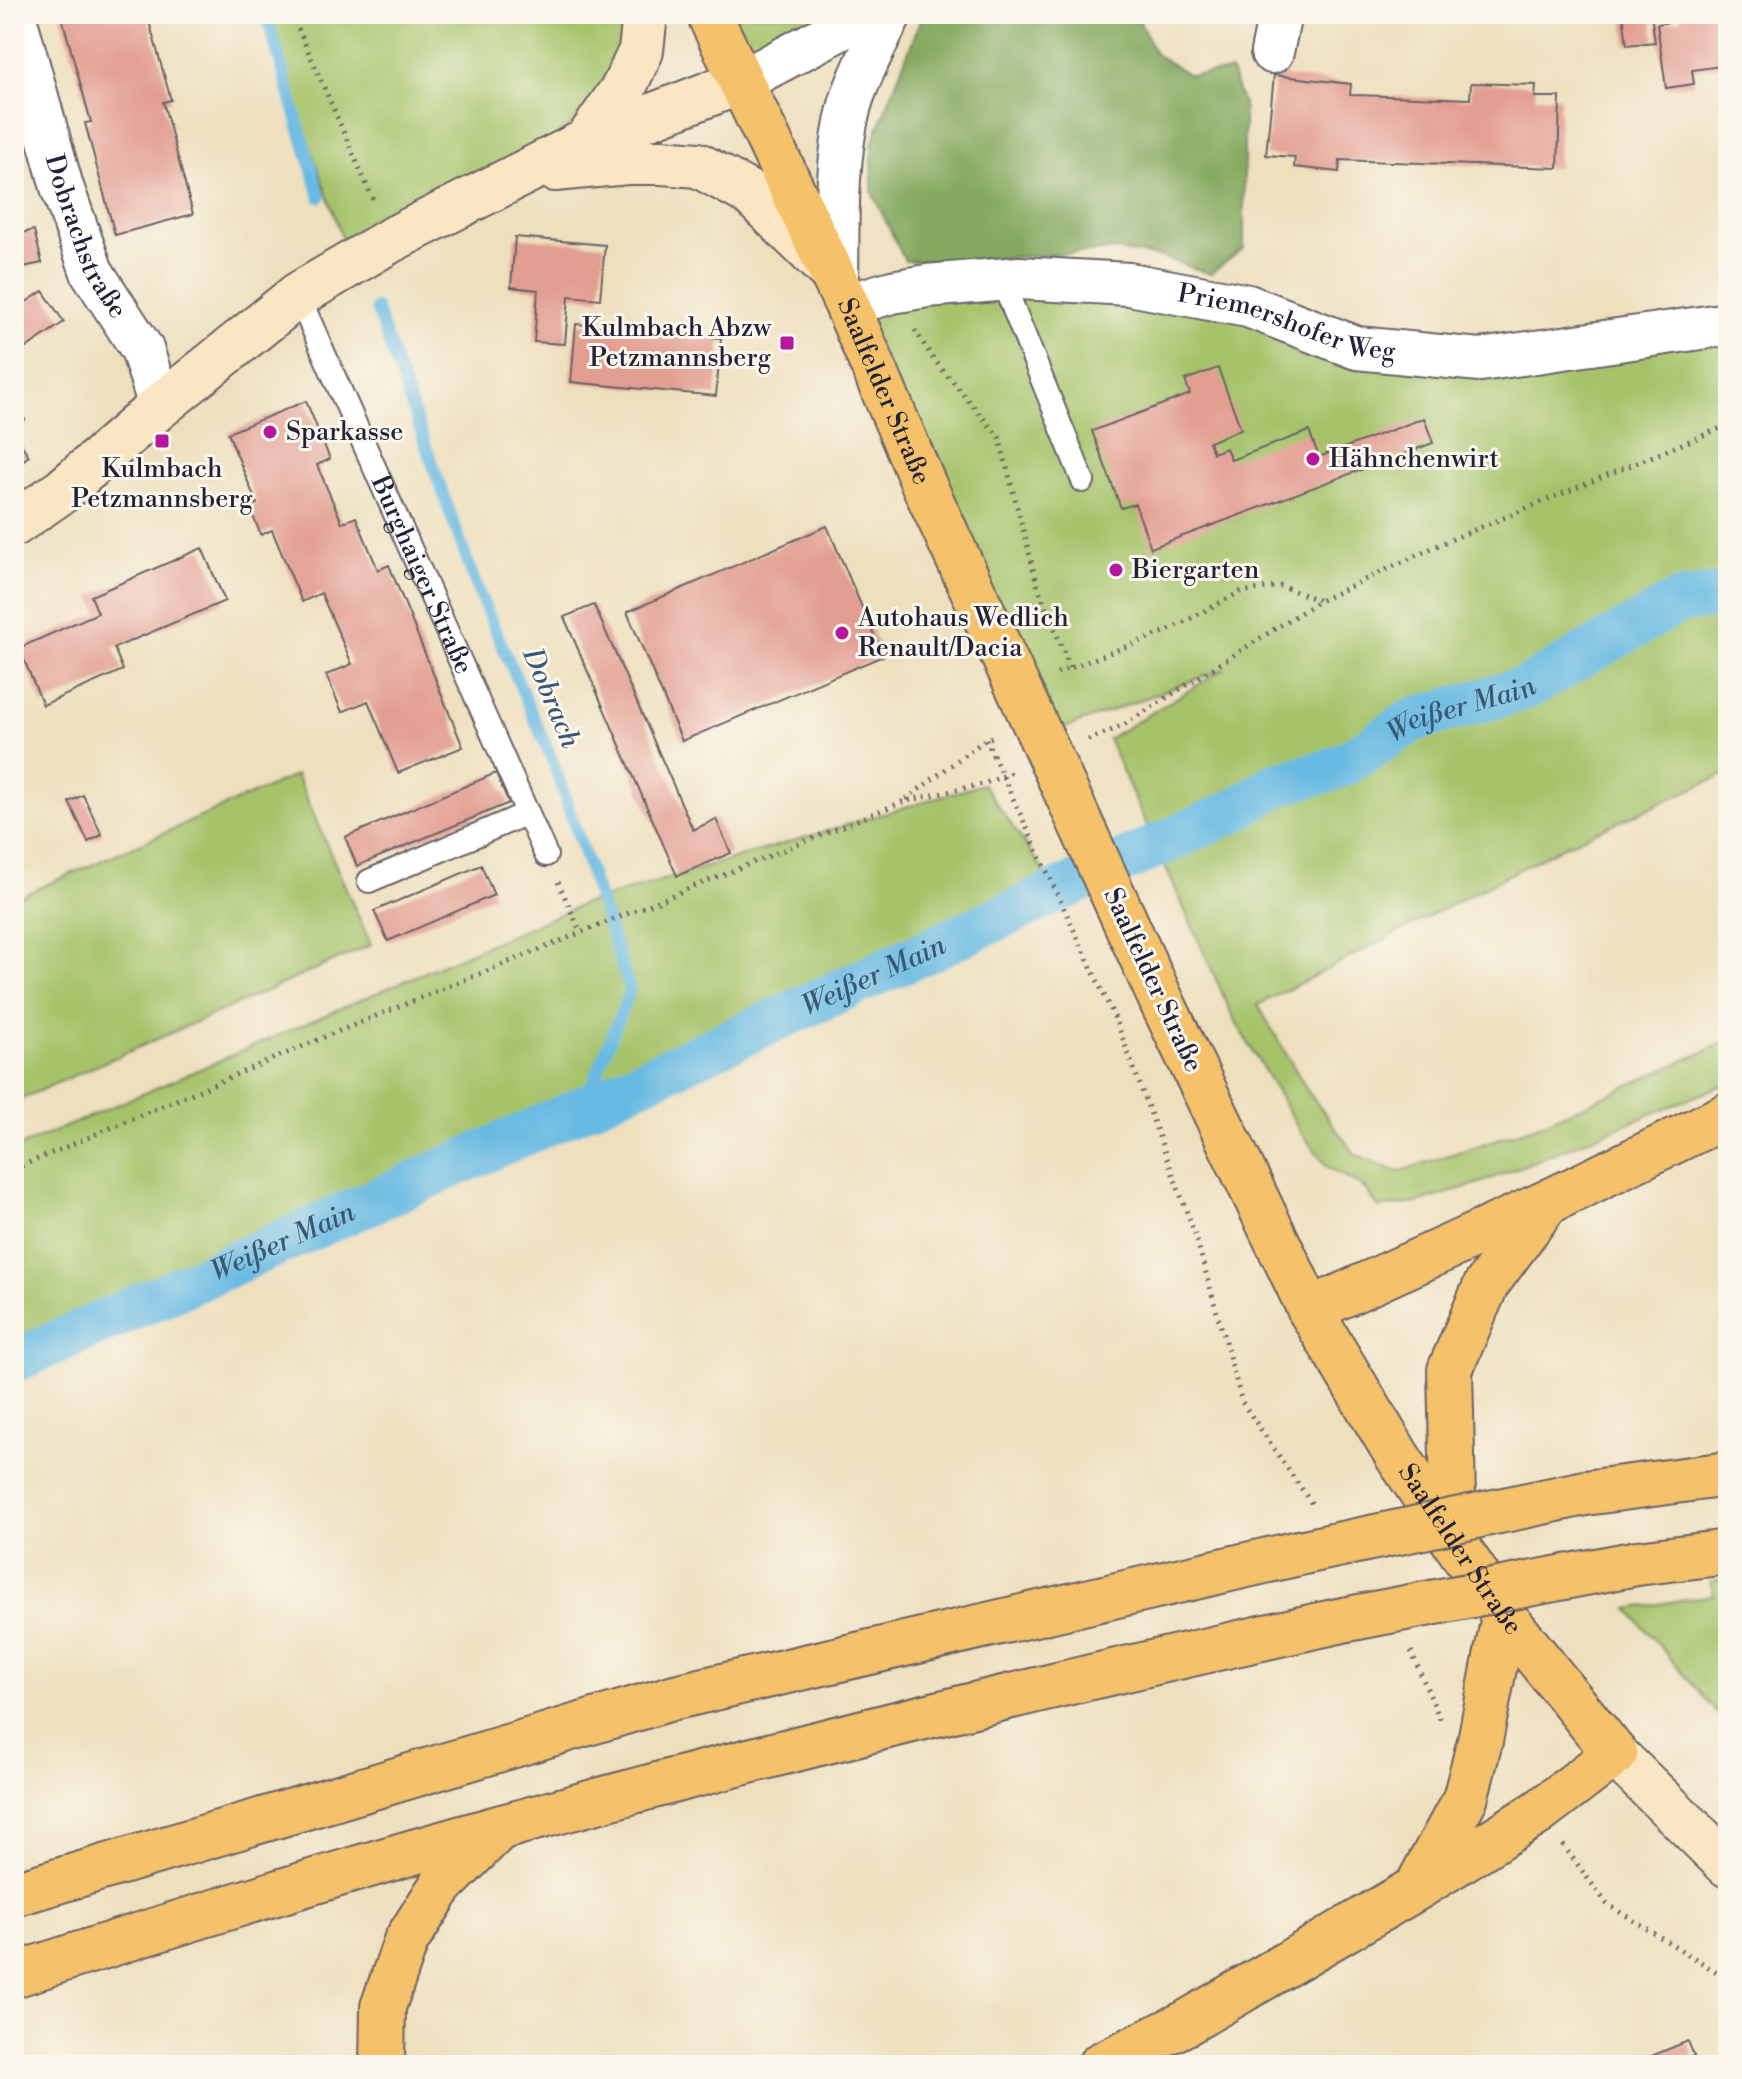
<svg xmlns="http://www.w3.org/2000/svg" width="1742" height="2079" font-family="'Libre Bodoni',serif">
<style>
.green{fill:#a6c36b;stroke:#647253;stroke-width:2}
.forest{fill:#84a95f;stroke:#53664d;stroke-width:2}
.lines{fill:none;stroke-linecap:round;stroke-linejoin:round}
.stream{stroke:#67bae2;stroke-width:12}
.canal{stroke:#67bae2;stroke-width:44}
.building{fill:#e39e92}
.lane-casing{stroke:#696468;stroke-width:26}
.street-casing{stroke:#696468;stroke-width:46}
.secondary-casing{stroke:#696468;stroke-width:48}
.primary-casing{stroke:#696468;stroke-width:48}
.highway-casing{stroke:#696468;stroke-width:48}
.path{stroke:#696468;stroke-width:5;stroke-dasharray:2 6;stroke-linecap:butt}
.lane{stroke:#fff;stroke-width:22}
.street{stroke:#fff;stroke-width:42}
.secondary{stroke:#fbe6c4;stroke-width:44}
.primary{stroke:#f5c16b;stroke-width:44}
.highway{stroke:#f5c16b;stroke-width:44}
.primary-bridge-casing{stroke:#696468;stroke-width:48;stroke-linecap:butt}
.highway-bridge-casing{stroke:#696468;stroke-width:48;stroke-linecap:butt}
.path-bridge{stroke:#696468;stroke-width:5;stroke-dasharray:2 6;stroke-linecap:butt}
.primary-bridge{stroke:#f5c16b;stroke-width:44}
.highway-bridge{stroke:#f5c16b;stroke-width:44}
.poi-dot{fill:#b5179e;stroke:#fbf7ec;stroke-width:3}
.labels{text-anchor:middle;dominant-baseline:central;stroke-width:6;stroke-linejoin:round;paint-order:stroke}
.street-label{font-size:26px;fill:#22223b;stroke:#fbf7ec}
.poi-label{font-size:26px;fill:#22223b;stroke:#fbf7ec;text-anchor:start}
.water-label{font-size:28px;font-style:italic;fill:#3a5775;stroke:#fbf7ec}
</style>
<rect width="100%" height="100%" fill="#fbf7ec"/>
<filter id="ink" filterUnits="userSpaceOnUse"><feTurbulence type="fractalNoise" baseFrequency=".0125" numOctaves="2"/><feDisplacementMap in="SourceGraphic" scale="16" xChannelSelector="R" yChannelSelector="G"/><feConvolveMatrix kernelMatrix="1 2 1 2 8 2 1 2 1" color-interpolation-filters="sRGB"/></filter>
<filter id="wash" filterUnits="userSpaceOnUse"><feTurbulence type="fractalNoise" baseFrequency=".006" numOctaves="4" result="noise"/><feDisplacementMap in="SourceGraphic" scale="32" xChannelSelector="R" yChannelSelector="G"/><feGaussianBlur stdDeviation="1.8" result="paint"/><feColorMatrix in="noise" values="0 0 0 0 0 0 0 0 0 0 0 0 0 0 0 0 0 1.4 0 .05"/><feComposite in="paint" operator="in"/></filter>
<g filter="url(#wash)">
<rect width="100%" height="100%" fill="#eedfbd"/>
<!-- green -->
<path class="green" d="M264,14H641V51L525,172L351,263Z
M706,14H861L740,82Z
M1002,280L1480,359L1728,326V773L1566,845L1258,1005L1307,1090L1355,1154L1398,1172L1537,1126L1728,1041V1083L1480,1183L1417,1203L1379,1208L1364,1188L1327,1166L1300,1131L1233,1017L1108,739L1226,668L1041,737L847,305Z
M296,775L371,945L14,1102V899Z
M983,784L1053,884L14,1350V1149L583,904Z
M1728,1578V1726L1628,1609L1713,1595L1711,1581Z"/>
<!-- forest -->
<path class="forest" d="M923,14H1136L1155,54L1190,75L1231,71L1244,108V248L1210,274L1162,257L1115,250L963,261H905L872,192V144Z"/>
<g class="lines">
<!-- stream -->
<path class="stream" d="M266,14L320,197
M376,308L479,593L552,759L630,990L583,1108"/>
<!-- canal -->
<path class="canal" id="s1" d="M14,1361L583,1108L1236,810L1277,784L1328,771L1349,762L1413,720L1526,688L1678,602L1728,594"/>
</g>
<g id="blocks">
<!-- building -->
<path class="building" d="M61,14H147L171,100L163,102L193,214L115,235L85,123L91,122Z
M1623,14H1651L1655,42L1627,45Z
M1680,14H1728V65L1692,70L1694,84L1666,88L1657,24L1681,20Z
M1274,75L1351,84L1350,95L1386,96L1470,99L1471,83L1536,85L1535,97H1560L1558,168L1340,160L1339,172L1294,167L1295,157L1266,155Z
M14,155L24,187L14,190Z
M34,230L42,263L14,269V235Z
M515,237L605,245L600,299L569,296L565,344L534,342L538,290L511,287Z
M43,291L64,322L20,352L14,343V310Z
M576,324L721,338L716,396L571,382Z
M1218,368L1241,429L1209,442L1213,453L1226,448L1231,460L1309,431L1319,457L1424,418L1433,443L1151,548L1135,504L1121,508L1092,431L1190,394L1185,380Z
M306,401L330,459L317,465L342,523L356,517L378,570L389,565L463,747L398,773L368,701L342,712L326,675L352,664L321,593L302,602L272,530L261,535L249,507L257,504L228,433Z
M18,409L25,420L14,427V412Z
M14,434L29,456L14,467Z
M827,526L883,656L682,741L627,612Z
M202,548L225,601L114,648L123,670L43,705L19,648L98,613L91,596Z
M594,605L693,830L716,819L731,853L677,876L564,617Z
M496,773L509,803L357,866L345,837Z
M83,795L102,835L88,842L69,802Z
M481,865L494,895L388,941L374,911Z
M1688,2041L1694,2056L1673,2065H1653L1649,2057Z"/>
</g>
</g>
<g filter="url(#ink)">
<use href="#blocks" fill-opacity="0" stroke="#696468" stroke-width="2"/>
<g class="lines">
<!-- lane casing -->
<g class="lane-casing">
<g id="lane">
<path d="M1002,280L1083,481"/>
<path id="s2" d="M298,295L546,855"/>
<path d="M369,881L528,813"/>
</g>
</g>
<!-- street casing -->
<g class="street-casing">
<g id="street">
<path id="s3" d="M14,14L62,187L92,272L142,349L160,406"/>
<path d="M1272,52L1280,14"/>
<path d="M740,82L868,14"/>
<path d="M837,284C838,224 835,163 850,105C859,74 877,43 890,14"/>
<path id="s4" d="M847,305L892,292L927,286L1019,278L1129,284L1248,306L1357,348L1480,360L1728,324"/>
</g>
</g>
<!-- secondary casing -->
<g class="secondary-casing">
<path id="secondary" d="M587,141L624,87L641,51L645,14
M555,169L627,162H662L698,165L751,194L831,272
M14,524L62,491L160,406L298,295L391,240L587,141L740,82
M1615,1754L1728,1865"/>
</g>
<!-- primary casing -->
<g class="primary-casing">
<g id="primary">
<path id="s5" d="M709,14L847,305L923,483L1041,737"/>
<path id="s6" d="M1163,1004L1310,1310L1398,1457L1504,1616L1615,1754"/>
</g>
</g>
<!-- highway casing -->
<g class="highway-casing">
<path id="highway" d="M1310,1310L1546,1203L1728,1115
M1585,1493L1728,1474
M1454,1539L1450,1370L1486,1285L1545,1205
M1637,1563L1728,1552
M1418,1885L1465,1799L1480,1741L1504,1616
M14,1894L675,1697L1299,1553
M14,1975C176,1923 338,1872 502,1827C779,1750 1057,1683 1338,1621
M382,2065L383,2007L406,1941L441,1886L498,1829
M1100,2065L1186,2023L1415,1889L1539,1812L1615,1754"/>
</g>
<!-- path -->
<path class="path" d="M292,14L375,204
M915,330L932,357L999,437L1038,587L1070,668
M1057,673L1167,631L1240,592L1281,586L1318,600
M986,739L993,755
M1088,740L1122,726L1319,601L1443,543L1728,425
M906,799L986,739L996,736
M558,882L581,933
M1117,1023L1195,1234L1242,1402L1314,1507
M14,1169L327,1036L902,802L983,784L1013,772
M1411,1651L1440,1719
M1563,1845L1607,1904L1728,1979"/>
<!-- lane -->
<use href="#lane" class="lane"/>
<!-- street -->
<use href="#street" class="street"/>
<!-- secondary -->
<use href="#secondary" class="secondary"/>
<!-- primary -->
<use href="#primary" class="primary"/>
<!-- highway -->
<use href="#highway" class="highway"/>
<!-- primary-bridge casing -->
<g class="primary-bridge-casing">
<path id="primary-bridge" d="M1041,737L1163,1004"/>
</g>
<!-- highway-bridge casing -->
<g class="highway-bridge-casing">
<path id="highway-bridge" d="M1299,1553L1585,1493
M1338,1621L1637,1563"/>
</g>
<!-- path-bridge -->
<path class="path-bridge" d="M993,755L1117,1023"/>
<!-- primary-bridge -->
<use href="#primary-bridge" class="primary-bridge"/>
<!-- highway-bridge -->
<use href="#highway-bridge" class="highway-bridge"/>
</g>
</g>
<!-- markers -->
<g class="poi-dot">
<rect x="779" y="335" width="16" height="16" rx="4"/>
<circle cx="270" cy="432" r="8"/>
<rect x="154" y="433" width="16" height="16" rx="4"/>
<circle cx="1313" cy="459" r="8"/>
<circle cx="1116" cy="570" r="8"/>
<circle cx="842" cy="633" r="8"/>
</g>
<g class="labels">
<!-- street labels -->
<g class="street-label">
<text stroke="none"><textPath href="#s3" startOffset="234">Dobrachstraße</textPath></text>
<text stroke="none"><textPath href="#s4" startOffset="448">Priemershofer Weg</textPath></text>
<text stroke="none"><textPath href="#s5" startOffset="416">Saalfelder Straße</textPath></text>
<text stroke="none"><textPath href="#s2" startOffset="306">Burghaiger Straße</textPath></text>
<text transform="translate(1153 980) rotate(65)">Saalfelder Straße</text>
<text stroke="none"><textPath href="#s6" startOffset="622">Saalfelder Straße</textPath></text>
</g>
<!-- poi labels -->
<g class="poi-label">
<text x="771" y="328" text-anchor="end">Kulmbach Abzw<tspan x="771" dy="30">Petzmannsberg</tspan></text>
<text x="286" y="432">Sparkasse</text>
<text x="1329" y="459">Hähnchenwirt</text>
<text x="162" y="469" text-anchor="middle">Kulmbach<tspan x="162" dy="30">Petzmannsberg</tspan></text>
<text x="1132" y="570">Biergarten</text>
<text x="858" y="618">Autohaus Wedlich<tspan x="858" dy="30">Renault/Dacia</tspan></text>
</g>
<!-- water labels -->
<g class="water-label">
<text transform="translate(551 698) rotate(67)">Dobrach</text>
<text stroke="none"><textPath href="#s1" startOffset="1590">Weißer Main</textPath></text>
<text stroke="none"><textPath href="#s1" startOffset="942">Weißer Main</textPath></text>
<text stroke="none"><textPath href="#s1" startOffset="294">Weißer Main</textPath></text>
</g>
</g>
<!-- margin -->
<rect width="1742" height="2079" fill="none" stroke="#fbf7ec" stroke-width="48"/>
</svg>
